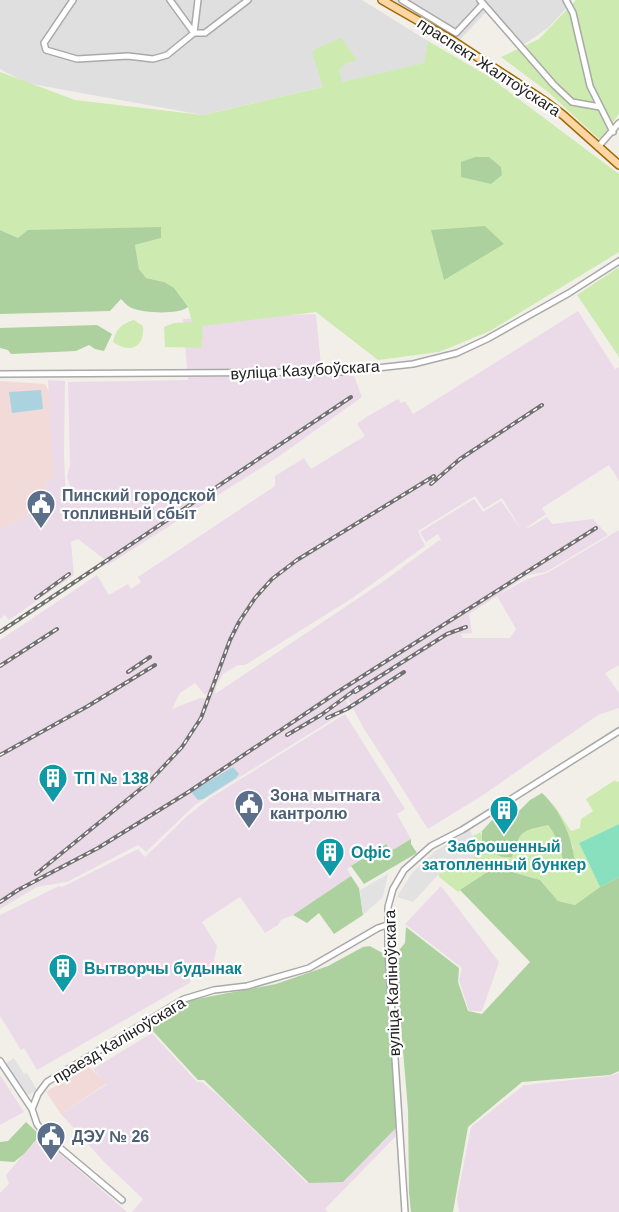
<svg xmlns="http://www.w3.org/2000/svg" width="619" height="1212" font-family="Helvetica,sans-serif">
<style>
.residential{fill:#e0dfdf}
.commercial{fill:#f2dad9}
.industrial{fill:#ebdbe8;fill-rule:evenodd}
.grass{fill:#cdebb0}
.forest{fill:#add19e}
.pitch{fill:#88e0be}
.parking{fill:#e2e2e2}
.water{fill:#aad3df}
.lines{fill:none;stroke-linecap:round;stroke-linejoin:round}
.minor-casing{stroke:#a9a9a9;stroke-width:8}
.major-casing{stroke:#a06b00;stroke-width:10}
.minor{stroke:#fff;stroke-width:5}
.major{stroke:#fcd6a4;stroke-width:7}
.rail-casing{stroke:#707070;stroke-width:4}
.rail{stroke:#fff;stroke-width:1.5;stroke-dasharray:4.5;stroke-linecap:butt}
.labels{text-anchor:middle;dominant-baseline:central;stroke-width:4.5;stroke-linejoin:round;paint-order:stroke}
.street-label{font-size:16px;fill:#222;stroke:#fff}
.service-label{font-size:16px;font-weight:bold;fill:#4e5e75;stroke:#fff;text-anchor:start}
.culture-label{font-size:16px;font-weight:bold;fill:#0d838f;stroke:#fff;text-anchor:start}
</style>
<rect width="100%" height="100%" fill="#f2efe9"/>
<!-- residential -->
<path class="residential" d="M0,0H362L428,41L425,63L203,115L26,83L0,69Z
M394,0H571L572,2L549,27L519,48L486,12L459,41Z"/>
<!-- commercial -->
<path class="commercial" d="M0,381L45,384L49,391L54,477L47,482L43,506L0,530Z
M88,1066L107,1083L61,1114L46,1092Z"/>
<!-- industrial -->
<path class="industrial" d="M578,311L615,369L619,367V481L609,465L542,508L546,514L526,528L530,527L547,517L552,524L593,519L608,535L546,572L528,575L498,595L527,579L547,573L619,530V665L605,673L619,693V708L598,715L483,795L428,829L363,727L348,699L346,700L348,705L343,713L195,805L146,852L138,845L67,882L37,887L0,909V640L97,575L109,595L128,584L131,589L141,582L138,577L275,486V476L304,458L311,469L365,436L357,424L368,416L398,399L401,403L405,401L413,414ZM475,496L484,509L502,498L521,529L501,501L483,512L474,499L420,532L426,542L438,534L441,540L438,541L384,581L215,694L216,686L223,674L238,665H245L351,599L425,546L418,531ZM497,596L516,629L510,638H463L461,634L472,633L469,614ZM195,683L204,694L212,696L208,699L200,698L172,709L180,693Z
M316,314L322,376H354L362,397L278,457L108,565L104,559L78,539L71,542L74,575L9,620L5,615L0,619V530L43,506L47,482L53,477L48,380L65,381L64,455L66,500L72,505L70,500V485L67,477L70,464L68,382L188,380L183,319Z
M345,714L405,809L397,814L411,839L391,851L385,844L347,869L351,876L293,915L281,920L278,925L265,933L240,897L202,922L217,946L213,966L189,976L191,982L37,1070L24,1048L21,1050L0,1016V915L59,886L62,887L138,849L145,857L186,817L210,798Z
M441,886L499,962L482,1011H469L459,980L462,968L405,924Z
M152,1033L197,1082H202L221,1098L307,1183L381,1144L396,1128H398L397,1135L325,1209L328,1212H132L143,1199L104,1162L61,1114L107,1084L93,1069Z
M619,1073V1212H459L457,1198L471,1127L524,1085L609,1076Z
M0,1075L24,1112L0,1125Z
M40,1135L64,1157L127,1212H0V1193L9,1184L6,1175Z"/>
<!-- grass -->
<path class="grass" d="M576,0H619V114L600,140L548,92L501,57L539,39Z
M341,38L357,60L346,63L339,70L342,82L424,63L428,41L488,76L619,174V252L490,331L439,352L378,360L316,312L202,326L203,336L201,348L165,347L164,327L174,323L192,322L188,307L164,282L146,278L139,269L135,245L161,238H18L0,230V72L75,100L203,115L323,87L312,52L319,47Z
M619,267V357L577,295Z
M134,320L143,326C145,348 130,354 113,342C116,329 121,324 134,320Z
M615,780L616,782L619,781V824L579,843L600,887L575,905L558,901L540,880L495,867L458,892L439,877V874L468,858L473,847L471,840L473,836L482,831L480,834L518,836L522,832L548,825L557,837L559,846L574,849L552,802L571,831L580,828L581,819L593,811L586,799Z"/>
<!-- forest -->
<path class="forest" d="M475,157H489L501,167L502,175L491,184L461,177V162Z
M485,226L504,244L444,280L431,230Z
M161,227V238L135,245L139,269L146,278L164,282L174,288L188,307C178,315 143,313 132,308C128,307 124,302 121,299L110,311L0,314V230L18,238L28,230Z
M97,325L112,334L104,351L95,349L89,345L76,351L11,354L8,350L0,348V328Z
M542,793C561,810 574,841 575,866L569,873C559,854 561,841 548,825C520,832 521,829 512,857C499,859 491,852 482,843V831L493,819L519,811L530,800Z
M411,839V844L417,853L364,884L351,866L386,844L391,851Z
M495,867L540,880L558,901L575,905L600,887L619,877V1071L610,1075L522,1082L468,1127L453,1212H411L409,1193L408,1110L395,955L405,943L406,927L459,968L458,982L468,1011L482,1014L530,962L460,890Z
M351,876L359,888L363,915L334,934L319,913L307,923L293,915Z
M370,946L384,954L386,962L397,1120L396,1128L343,1182L309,1183L204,1080H198L150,1028L157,1019L186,1001L276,984L328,966L363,947Z
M26,1122L40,1135L24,1154L14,1162L0,1161V1142L8,1141Z"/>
<!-- pitch -->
<path class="pitch" d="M619,824V877L600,887L579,843Z"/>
<!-- parking -->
<path class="parking" d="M469,829L473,836L471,840L473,847H479L476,856L468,858L439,874L413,902L397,897L412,873L434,852L464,834Z
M388,874L383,897L363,915L360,890Z
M14,1058L24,1074L27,1073L37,1090L29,1095L23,1092L6,1063Z"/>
<!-- water -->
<path class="water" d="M41,390L43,409L12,413L9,392Z
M233,767L239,774L236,778L203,799L198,800L192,793L194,790Z"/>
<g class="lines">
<!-- minor casing -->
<g class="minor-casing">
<path id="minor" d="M73,0L44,43L46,50L77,59L128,56L153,59L167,55L194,33
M170,0L194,33
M402,0L456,33L483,4
M480,0L554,85L572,102L600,107
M566,0L573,13L590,86L613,132
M194,33H205L248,0
M194,33L198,0
M598,147L619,123
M0,374L341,372L413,364L457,353L487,339L569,293L619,261
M0,1061L32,1109L37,1124L47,1137L122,1200
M32,1109L38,1094L47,1082L184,999L214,990L247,986L309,968L378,928L387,925
M405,1212L388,951V907L393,889L404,870L431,846L462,830L619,731"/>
</g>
<!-- major casing -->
<g class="major-casing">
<path id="major" d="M382,0L450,39L546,102L563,115L619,165"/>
</g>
<!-- minor -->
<use href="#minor" class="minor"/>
<!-- major -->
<use href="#major" class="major"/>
<!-- rail casing -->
<g class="rail-casing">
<path id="rail" d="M431,484L460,459L542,405
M36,598L69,574
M0,632L351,397
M0,666L57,629
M128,672L150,657
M355,692L447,634L466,627
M327,718L347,709L404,672
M287,735L321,715L359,687
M0,755L88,706L155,665
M36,874L149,782L182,747L201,718L230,640L239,622L255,598L272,579L297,560L434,476
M0,902L18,890L98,848L190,791L336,693L596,528"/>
</g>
<!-- rail -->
<use href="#rail" class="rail"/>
</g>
<!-- icons -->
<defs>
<g id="civic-pin" transform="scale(1.5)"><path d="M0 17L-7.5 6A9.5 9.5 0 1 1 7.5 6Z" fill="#5c6f8a" stroke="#fff"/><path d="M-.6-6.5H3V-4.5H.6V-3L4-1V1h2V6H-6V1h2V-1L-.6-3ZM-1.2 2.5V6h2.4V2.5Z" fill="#fff"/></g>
<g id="building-pin" transform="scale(1.5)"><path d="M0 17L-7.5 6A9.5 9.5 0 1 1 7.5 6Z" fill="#0f9aa8" stroke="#fff"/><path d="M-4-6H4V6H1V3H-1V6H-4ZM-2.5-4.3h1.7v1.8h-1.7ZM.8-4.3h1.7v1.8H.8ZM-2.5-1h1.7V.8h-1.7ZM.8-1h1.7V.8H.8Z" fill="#fff"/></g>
</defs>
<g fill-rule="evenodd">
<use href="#civic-pin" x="41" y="504"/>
<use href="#building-pin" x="53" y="778"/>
<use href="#civic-pin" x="249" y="804"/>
<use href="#building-pin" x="504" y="810"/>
<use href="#building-pin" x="330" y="852"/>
<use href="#building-pin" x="63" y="968"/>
<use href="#civic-pin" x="51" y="1136"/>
</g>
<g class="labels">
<!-- street labels -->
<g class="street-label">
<text transform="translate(489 67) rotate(33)">праспект Жалтоўскага</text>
<text transform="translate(305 370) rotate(-3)">вуліца Казубоўскага</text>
<text transform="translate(392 983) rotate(-92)">вуліца Каліноўскага</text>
<text transform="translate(119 1040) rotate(-31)">праезд Каліноўскага</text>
</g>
<!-- service labels -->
<g class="service-label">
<text x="62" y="495">Пинский городской<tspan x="62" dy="18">топливный сбыт</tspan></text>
<text x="270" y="795">Зона мытнага<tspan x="270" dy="18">кантролю</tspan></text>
<text x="72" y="1136">ДЭУ № 26</text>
</g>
<!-- culture labels -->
<g class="culture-label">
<text x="74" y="778">ТП № 138</text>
<text x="504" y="846" text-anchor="middle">Заброшенный<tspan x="504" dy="18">затопленный бункер</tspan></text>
<text x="351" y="852">Офіс</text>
<text x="84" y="968">Вытворчы будынак</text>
</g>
</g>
</svg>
